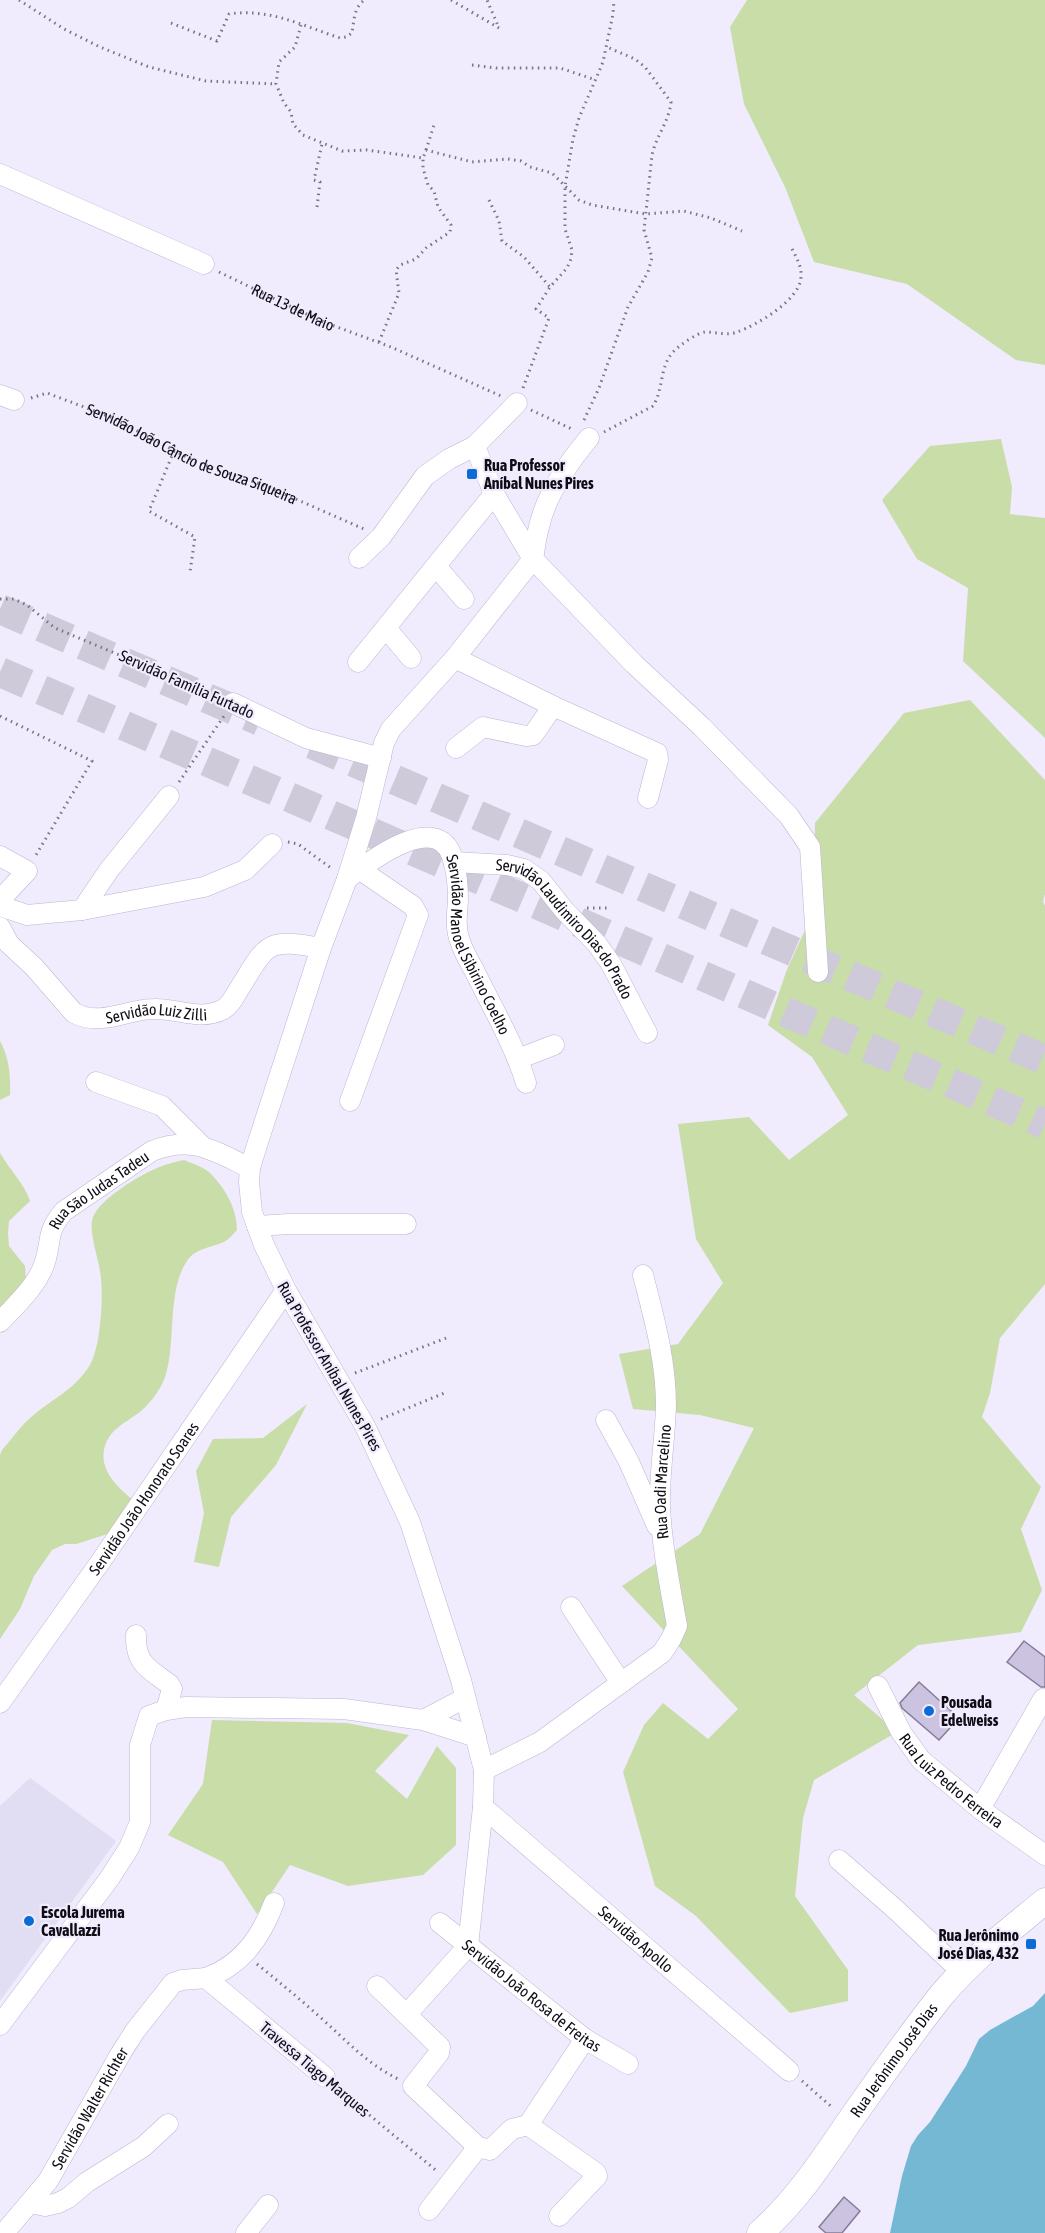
<svg xmlns="http://www.w3.org/2000/svg" width="1045" height="2233" font-family="'Asap Condensed',sans-serif">
<style>
.education{fill:#e1ddf2}
.green{fill:#c8dda8}
.water{fill:#75b8d3}
.building{fill:#cbc3e0;stroke:#857d98;stroke-width:1.5}
.lines{fill:none;stroke-linecap:round;stroke-linejoin:round}
.highway-tunnel{stroke:#cecada;stroke-width:30;stroke-dasharray:30 15;stroke-linecap:butt}
.minor-casing{stroke:#bdb5d2;stroke-width:21}
.major-casing{stroke:#bdb5d2;stroke-width:27}
.path{stroke:#787482;stroke-width:3;stroke-dasharray:1.5 4.5;stroke-linecap:butt}
.minor{stroke:#fff;stroke-width:20}
.major{stroke:#fff;stroke-width:26}
.poi-dot{fill:#0c6cd4;stroke:#f0ebfd;stroke-width:2}
.labels{text-anchor:middle;dominant-baseline:central;stroke-width:4.5;stroke-linejoin:round;paint-order:stroke}
.street-label{font-size:16px;fill:#100c16;stroke:#f0ebfd}
.poi-label{font-size:16px;font-weight:bold;fill:#100c16;stroke:#f0ebfd;text-anchor:start}
</style>
<rect width="100%" height="100%" fill="#f0ebfd"/>
<!-- education -->
<path class="education" d="M30,1778L116,1841L0,2001V1806Z"/>
<!-- green -->
<path class="green" d="M747,0H1045V365L1016,360L907,284L814,262L785,187L744,104L730,27Z
M1001,439L1012,487L1010,514L1045,518V738L963,661L968,588L917,559L882,500L930,446Z
M970,700L1045,780V894L1043,901L1045,906V1284L1000,1338L990,1393L982,1417L1041,1487L1021,1529L1042,1590L1021,1632L918,1645L854,1695L897,1732L814,1780L803,1818L795,1896L848,1970V2001L790,2013L696,1916L655,1886L623,1772L644,1725L663,1703L708,1739L738,1709L622,1586L700,1534L754,1428L700,1415L633,1409L619,1354L678,1344L723,1283L696,1239L678,1124L749,1117L789,1160L848,1115L812,1057L768,1025L786,972L814,910L815,823L904,713Z
M0,1041C9,1057 11,1077 10,1095L0,1100Z
M0,1153C10,1170 24,1183 30,1201L9,1221L8,1233L9,1246L25,1266L27,1294L0,1327Z
M184,1160C191,1163 203,1167 209,1172C225,1188 237,1208 237,1230C234,1233 231,1237 227,1240C214,1248 196,1247 187,1261C167,1290 176,1340 166,1374C163,1386 151,1403 141,1411C126,1423 108,1429 104,1450C100,1470 117,1487 132,1499L120,1530L76,1544H65L52,1550L34,1576L20,1609L0,1639V1455L2,1450C11,1440 19,1428 29,1419C52,1398 77,1390 92,1361C101,1341 104,1292 100,1271C98,1257 88,1230 93,1217C101,1198 139,1176 157,1168C166,1164 175,1162 184,1160Z
M307,1404L276,1465L231,1517L219,1567L194,1562L204,1513L196,1471L213,1439L263,1438Z
M212,1720L347,1723L409,1735L375,1771L407,1799L437,1746L456,1768V1845L423,1875L348,1886L290,1865L257,1914L223,1862L168,1835L203,1784Z"/>
<!-- water -->
<path class="water" d="M1045,1993V2233H890L902,2176L911,2146L918,2135L930,2122L966,2066L979,2039L990,2030L1033,2006Z"/>
<!-- building -->
<path class="building" d="M1024,1641L1045,1657V1687H1041L1007,1662Z
M919,1682L959,1718L939,1740L902,1708L900,1703Z
M844,2197L860,2211L842,2233H826L819,2227Z"/>
<g class="lines">
<!-- highway-tunnel -->
<path class="highway-tunnel" d="M0,609L260,721
M0,672L1045,1124
M312,744L1045,1060"/>
<!-- minor casing -->
<g class="minor-casing">
<g id="minor">
<path d="M0,174L204,264"/>
<path d="M0,395L14,400"/>
<path d="M589,438C568,463 546,495 539,527C536,537 535,548 533,559L634,664L702,727L789,816L810,847L818,972"/>
<path d="M359,558L381,537L425,476L449,459L475,446"/>
<path d="M436,566L464,599"/>
<path d="M386,628L411,658"/>
<path d="M455,658L553,706L657,753L658,760L648,798"/>
<path d="M358,662L494,494"/>
<path d="M233,703L306,738L381,758"/>
<path d="M456,748L483,727L526,736L533,735L553,706"/>
<path d="M0,856L27,871L0,900"/>
<path id="s3" d="M454,862L507,865L524,869L541,881L564,910L597,944L611,964L647,1033"/>
<path id="s4" d="M347,879C371,860 443,805 454,864C457,875 458,889 458,900C457,914 455,928 460,941C463,951 469,961 474,970C492,1007 514,1044 526,1083"/>
<path d="M0,906L27,915L82,910L204,887L245,870L272,844"/>
<path d="M82,910L109,870L169,796"/>
<path id="s5" d="M0,927L9,944L34,967L74,1013C101,1027 127,1009 154,1009C177,1008 199,1021 222,1010C230,1006 235,996 239,989C268,943 265,938 321,948"/>
<path d="M518,1059L554,1045"/>
<path d="M96,1082L162,1106L201,1145"/>
<path d="M350,1101L418,915L413,906L359,869"/>
<path d="M257,1226L289,1224H406"/>
<path id="s6" d="M0,1322C16,1305 38,1285 45,1262C52,1239 46,1232 64,1211L152,1151C192,1135 214,1151 250,1168"/>
<path d="M606,1420L629,1462L657,1526"/>
<path d="M571,1607L621,1683"/>
<path d="M136,1635C135,1664 149,1669 169,1684L172,1689L166,1710"/>
<path id="s7" d="M878,1686L901,1732L921,1760L980,1809L1045,1855"/>
<path id="s8" d="M0,1703L101,1561L286,1290"/>
<path d="M423,1720L465,1698"/>
<path id="s9" d="M484,1770L540,1742L662,1653L671,1639L677,1626C670,1586 662,1547 660,1507C659,1474 665,1440 666,1406C666,1360 654,1318 643,1275"/>
<path id="s10" d="M483,1807L789,2071"/>
<path d="M980,1809L1043,1699"/>
<path d="M839,1860L895,1909L962,1972"/>
<path id="s11" d="M440,1923L585,2039L628,2064"/>
<path d="M206,1978C242,1965 261,1937 274,1903"/>
<path d="M377,1986L440,2047L439,2053L413,2086L478,2147"/>
<path d="M407,2014L468,1946L483,1807L484,1770L461,1680L410,1522L365,1426L286,1290L264,1245L252,1212L249,1182L250,1168L257,1145L321,948L347,879L366,818L384,743L391,729L455,658L533,559L494,494L475,446L517,403"/>
<path d="M0,2025L109,1879L129,1848L140,1822V1745L149,1716L166,1710L186,1707L344,1709L423,1720L476,1737"/>
<path d="M528,2125L596,2173L597,2176L559,2216"/>
<path d="M31,2203L45,2206L58,2203L68,2198L87,2182L143,2147L168,2124"/>
<path d="M429,2210L478,2147L490,2150L512,2129L528,2125L585,2039"/>
<path id="s12" d="M4,2233L48,2181L121,2053L135,2031L173,1983L182,1980L206,1978L325,2077"/>
<path d="M246,2233L268,2205"/>
</g>
</g>
<!-- major casing -->
<g class="major-casing">
<g id="major">
<path id="s13" d="M760,2233C797,2200 823,2160 851,2119C880,2078 909,2036 940,1997C970,1960 1009,1931 1045,1901"/>
</g>
</g>
<!-- path -->
<g class="path">
<path d="M19,0L64,29L100,47L149,67L206,81L276,84"/>
<path d="M451,0L499,28L487,0"/>
<path d="M171,23L217,41L229,14C270,8 303,26 340,38L346,37L352,33C354,21 354,6 365,0"/>
<path d="M301,25L295,47L279,62L276,84L284,103L291,112L293,124L303,135L342,151L367,150L423,158L426,150L472,162L508,159L521,161L530,167L552,173L579,200L592,205L646,214L684,211L711,218L742,231"/>
<path d="M472,65L496,68H560L596,80"/>
<path d="M426,150L435,122"/>
<path d="M489,200L499,221L502,241L524,257L550,287"/>
<path d="M317,207L320,182L314,180L322,144"/>
<path id="s1" d="M219,272L321,321L391,347L501,396"/>
<path d="M379,342L399,293L396,270L400,265L416,259L426,248L450,232L451,225L438,207L434,191L428,185L423,168V158"/>
<path d="M523,388L549,318L536,309L550,287L567,268L571,259L572,250L565,229V186L573,139L579,118L603,62L613,14L614,0"/>
<path id="s2" d="M31,398L47,393L113,418L198,463L266,486L364,529"/>
<path d="M531,410L574,430"/>
<path d="M584,420L599,388L628,307L648,272L652,258L644,230L652,155C656,136 669,122 671,102L645,67L635,59L607,47"/>
<path d="M604,432L653,406C664,389 659,366 674,351C680,345 697,333 705,332C716,332 727,336 737,332C757,325 800,300 801,277C802,266 796,257 791,247"/>
<path d="M174,451L149,511L195,537L190,572"/>
<path d="M0,599H14L27,605L55,628L217,696"/>
<path d="M0,716L92,761L36,855"/>
<path d="M179,782L224,716"/>
<path d="M288,842L298,844L331,868"/>
<path d="M587,908H607"/>
<path d="M355,1373L449,1337"/>
<path d="M381,1419L447,1392"/>
<path d="M257,1964C279,1982 300,1999 321,2018C347,2041 366,2063 398,2079"/>
<path d="M802,2081L833,2108"/>
<path d="M337,2088L438,2172"/>
</g>
<!-- minor -->
<use href="#minor" class="minor"/>
<!-- major -->
<use href="#major" class="major"/>
</g>
<!-- markers -->
<g class="poi-dot">
<rect x="466" y="468" width="12" height="12" rx="3"/>
<circle cx="929" cy="1711" r="6"/>
<circle cx="29" cy="1921" r="6"/>
<rect x="1025" y="1938" width="12" height="12" rx="3"/>
</g>
<g class="labels">
<!-- street labels -->
<g class="street-label">
<text stroke="none"><textPath href="#s1" startOffset="82">Rua 13 de Maio</textPath></text>
<text stroke="none"><textPath href="#s2" startOffset="174">Servidão João Câncio de Souza Siqueira</textPath></text>
<text transform="translate(187 684) rotate(24)">Servidão Família Furtado</text>
<text stroke="none"><textPath href="#s3" startOffset="140">Servidão Laudimiro Dias do Prado</textPath></text>
<text stroke="none"><textPath href="#s4" startOffset="219">Servidão Manoel Sibirino Coelho</textPath></text>
<text stroke="none"><textPath href="#s5" startOffset="198">Servidão Luiz Zilli</textPath></text>
<text stroke="none"><textPath href="#s6" startOffset="171">Rua São Judas Tadeu</textPath></text>
<text transform="translate(330 1366) rotate(60)">Rua Professor Aníbal Nunes Pires</text>
<text stroke="none"><textPath href="#s9" startOffset="390">Rua Oadi Marcelino</textPath></text>
<text stroke="none"><textPath href="#s8" startOffset="250">Servidão João Honorato Soares</textPath></text>
<text stroke="none"><textPath href="#s7" startOffset="122">Rua Luiz Pedro Ferreira</textPath></text>
<text stroke="none"><textPath href="#s10" startOffset="202">Servidão Apollo</textPath></text>
<text stroke="none"><textPath href="#s11" startOffset="117">Servidão João Rosa de Freitas</textPath></text>
<text stroke="none"><textPath href="#s13" startOffset="219">Rua Jerônimo José Dias</textPath></text>
<text transform="translate(315 2069) rotate(40)">Travessa Tiago Marques</text>
<text stroke="none"><textPath href="#s12" startOffset="152">Servidão Walter Richter</textPath></text>
</g>
<!-- poi labels -->
<g class="poi-label">
<text x="484" y="465">Rua Professor<tspan x="484" dy="18">Aníbal Nunes Pires</tspan></text>
<text x="941" y="1702">Pousada<tspan x="941" dy="18">Edelweiss</tspan></text>
<text x="41" y="1912">Escola Jurema<tspan x="41" dy="18">Cavallazzi</tspan></text>
<text x="1019" y="1935" text-anchor="end">Rua Jerônimo<tspan x="1019" dy="18">José Dias, 432</tspan></text>
</g>
</g>
</svg>
